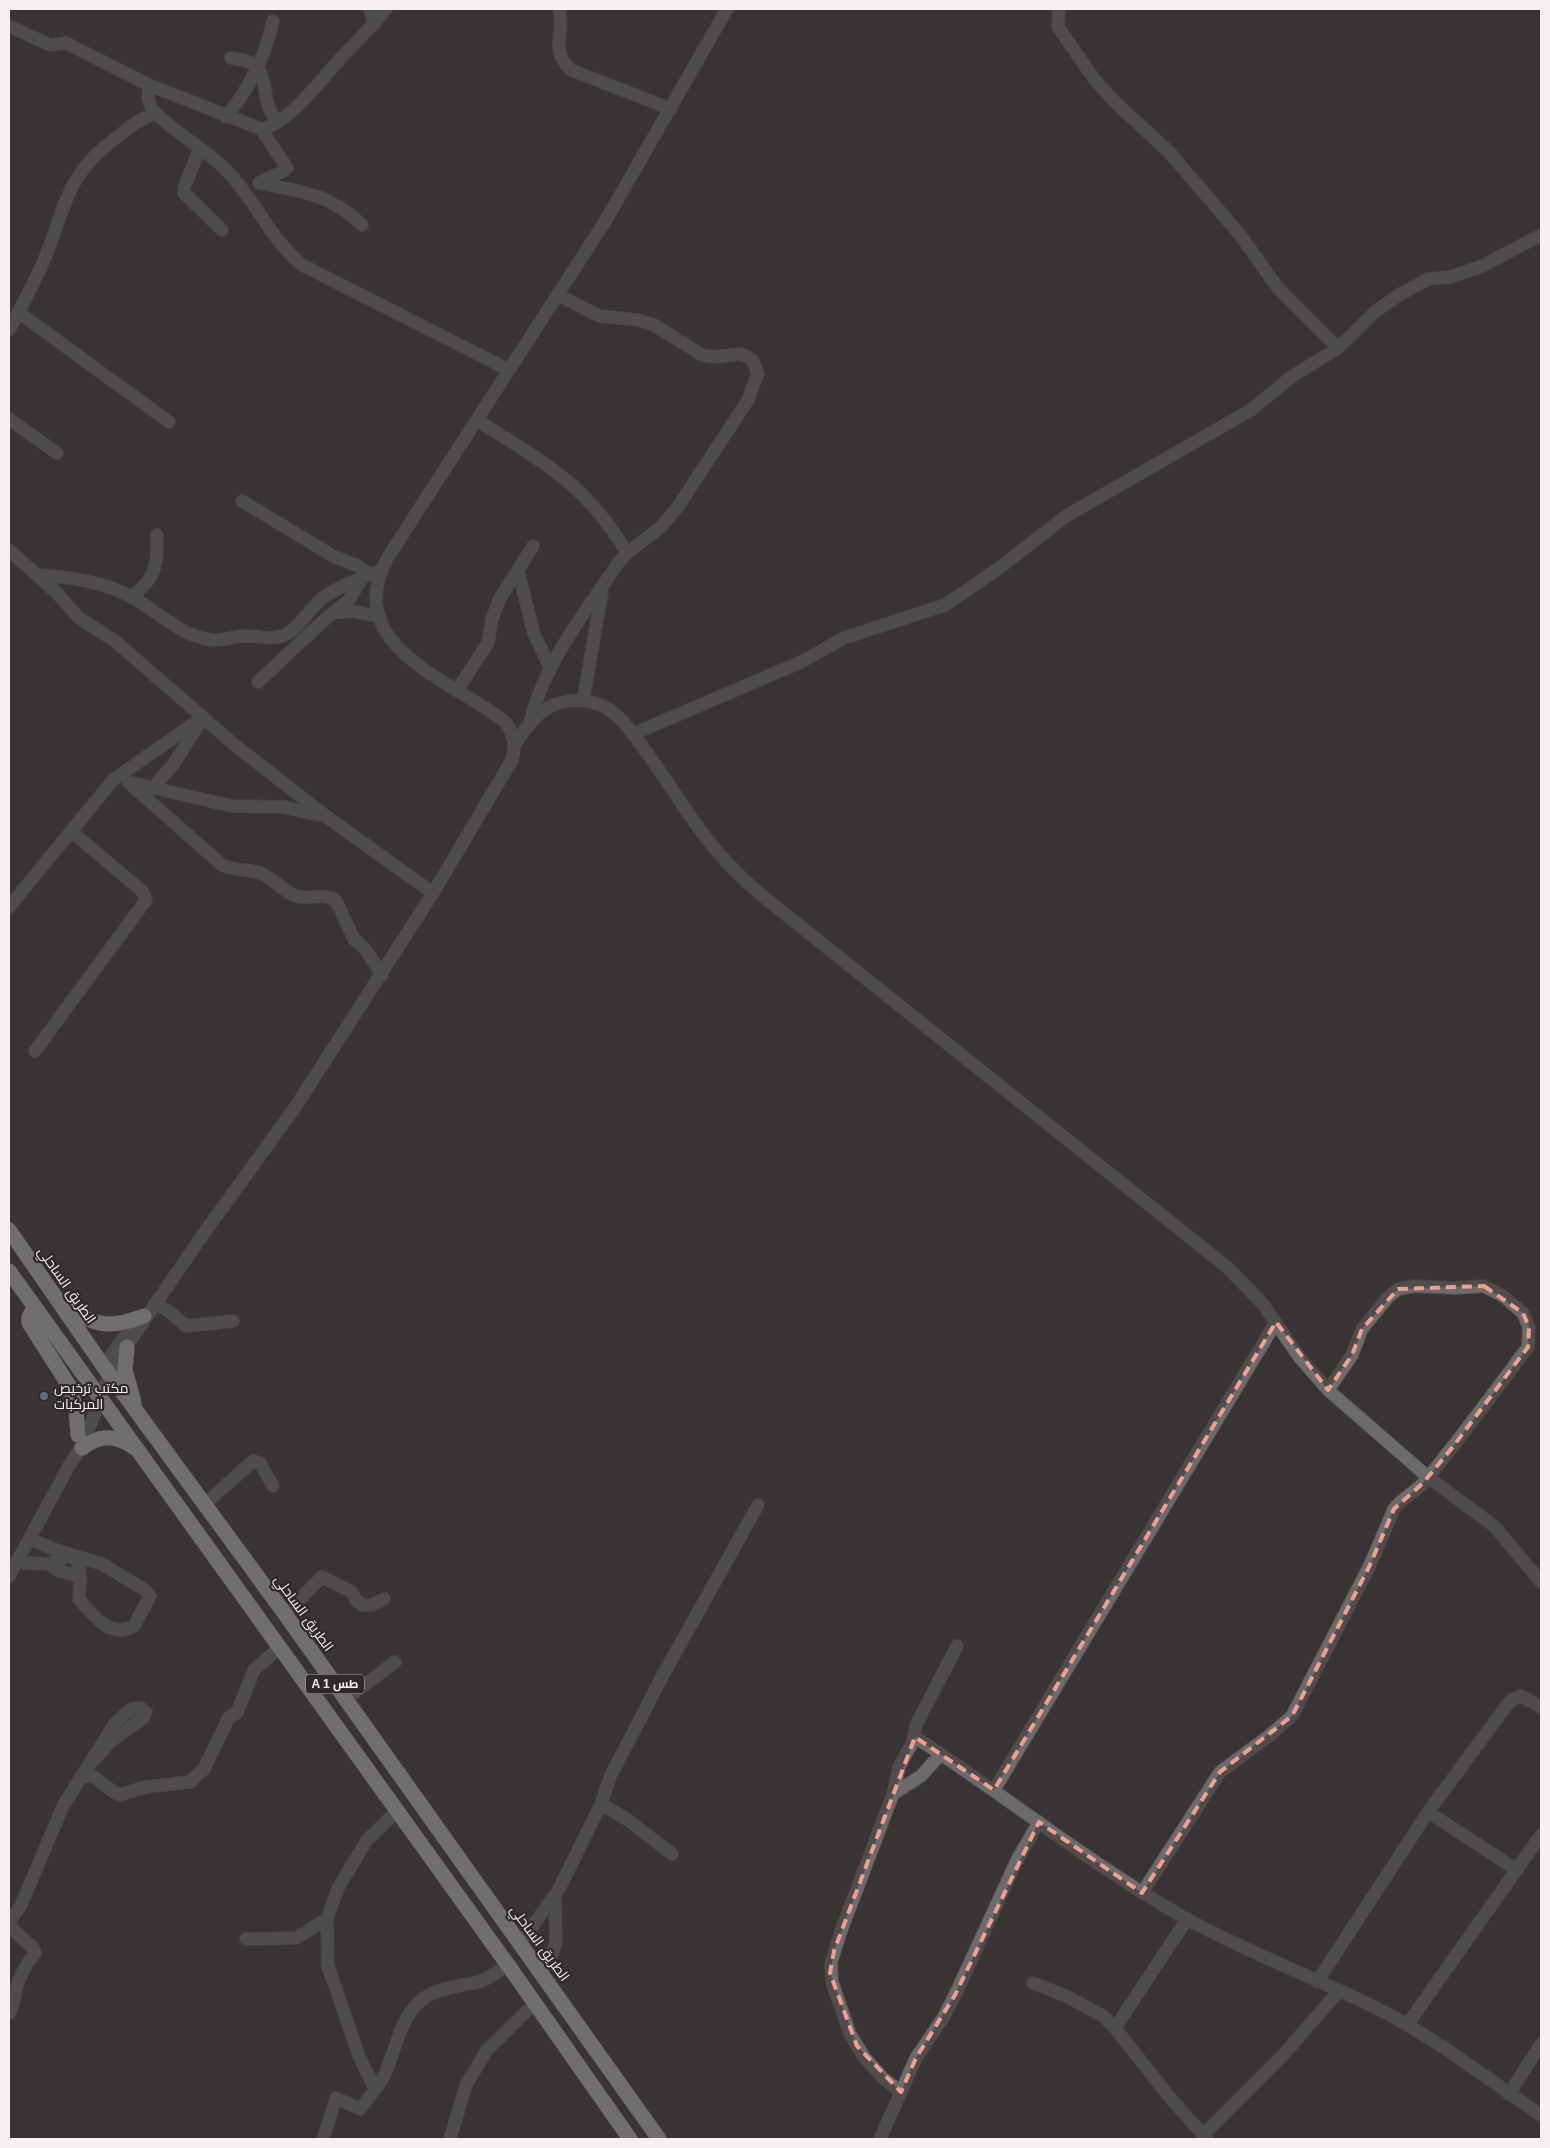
<svg xmlns="http://www.w3.org/2000/svg" width="1550" height="2148" font-family="Arial,Cairo,sans-serif">
<style>
.lines{fill:none;stroke-linecap:round;stroke-linejoin:round}
.minor-casing{stroke:#565251;stroke-width:14}
.highway-casing{stroke:#565251;stroke-width:16}
.minor{stroke:#6b6b6c;stroke-width:12}
.highway{stroke:#b5b4b8;stroke-width:15}
.marked{fill:none;stroke:#f49d8c;stroke-width:4;stroke-dasharray:10 6;stroke-linejoin:round}
.service-dot{fill:#5c6f8a;stroke:#2d2a29;stroke-width:2}
.labels{text-anchor:middle;dominant-baseline:central;stroke-width:4.5;stroke-linejoin:round;paint-order:stroke}
.shield{fill:#2d2a29;stroke:#b8b5b4;stroke-width:1}
.shield-label{font-size:12px;font-weight:bold;fill:#f4f1f0}
.street-label{font-size:14px;fill:#f4f1f0;stroke:#2d2a29}
.poi-label{font-size:14px;fill:#f4f1f0;stroke:#2d2a29;text-anchor:start}
</style>
<rect width="100%" height="100%" fill="#383433"/>
<g class="lines">
<!-- minor casing -->
<g class="minor-casing">
<path id="minor" d="M370,9L374,25
M559,9C566,34 548,48 571,70L671,109
M1059,9L1058,27L1095,80L1116,103L1170,153L1241,236L1278,288L1338,348
M9,26L50,45L66,43L149,85L261,129C287,125 322,79 339,60C355,43 372,27 386,9
M231,58C264,61 262,75 267,101C268,108 273,115 276,122
M149,85L148,98L152,109C173,133 204,147 226,170C255,199 270,239 302,265L509,370
M226,117C250,88 265,57 273,21
M200,148L184,188V193L222,230
M259,183L284,171L287,168L261,129
M260,183C302,192 329,193 362,225
M18,312L169,422
M9,330C22,306 34,283 45,258C67,203 65,176 117,137C130,127 140,118 156,114
M9,419L57,453
M477,420C542,462 586,483 627,553
M242,501L333,556L358,566L370,575
M9,550L57,593L79,618L115,641L236,746L327,817L433,893
M518,570L534,634L550,667
M37,575C70,577 102,581 132,597C159,612 180,636 212,640C223,641 234,636 245,636C256,635 268,640 279,637C298,632 308,609 324,597C341,585 362,578 382,570
M131,597C156,579 158,564 157,535
M334,613L352,611L380,617
M258,682L322,622L348,601L363,577
M457,690L488,643L492,619L500,598L533,546
M583,701L602,592
M530,722C544,663 585,613 618,563L627,553L661,527L677,508L748,400L758,373L752,360L747,356L740,354L714,357L702,355L654,325L638,320L599,316L558,295
M633,734L801,662L844,638L945,605L998,569L1066,516L1251,410L1291,377L1338,348L1376,311L1399,295L1428,279L1450,277L1480,267L1541,235
M515,744C521,735 528,725 536,717C557,696 593,695 616,715C628,725 637,739 647,753C666,779 683,807 703,834C724,862 748,885 775,906L1228,1268L1262,1303L1300,1358L1328,1390L1428,1477L1494,1526L1541,1582
M128,782L222,865C234,871 247,869 260,873C273,878 282,891 296,896C310,901 323,891 336,901L354,939L365,949L382,975
M133,783L231,806L284,807L319,815
M152,789L175,762L202,719
M9,907L113,780L203,717
M35,1051L146,900L143,892L71,831
M155,1303L170,1312L186,1326L233,1321
M106,1363L120,1342L133,1327
M204,1505L253,1461L260,1463L273,1486
M17,1562L48,1564L72,1555C83,1567 80,1583 79,1599C92,1615 112,1640 134,1626L150,1596L145,1590L102,1564L53,1549L31,1539
M48,1564L57,1570L80,1577
M9,1576L70,1464C93,1433 98,1393 117,1360L202,1236L296,1106L433,893L512,760C516,745 514,734 505,722C451,679 336,645 390,554L606,220L727,9
M285,1614L322,1577L352,1592L356,1600L363,1605H372L384,1599
M346,1699L395,1662
M915,1737C1006,1796 1090,1864 1185,1918C1250,1954 1320,1979 1386,2013C1441,2042 1490,2081 1541,2115
M81,1777L116,1722L131,1709L141,1708L146,1712L143,1718L111,1741L86,1769
M994,1790L1276,1322
M893,1794L921,1776L941,1754
M601,1804L628,1820L672,1854
M1428,1812L1517,1870
M1142,1893L1220,1772L1269,1736L1292,1716L1369,1567L1394,1509C1403,1497 1416,1492 1425,1481C1461,1438 1494,1392 1528,1347L1529,1327L1523,1313L1503,1296L1484,1286L1455,1288L1414,1286L1398,1289L1388,1297L1362,1329L1352,1355L1328,1390
M327,1919L328,1966L359,2056L375,2089
M9,1922L21,1905L63,1806L81,1777L91,1775C102,1782 108,1790 120,1795L145,1787L190,1782L204,1769L229,1717L237,1713L254,1670L280,1647
M9,1926L33,1948L35,1953C27,1963 19,1977 16,1990C14,1999 14,2004 9,2013
M246,1939L296,1938L327,1919L338,1888L367,1840L397,1811
M520,1944L559,1889L601,1804L610,1777L663,1675L758,1505
M542,1973L553,1952L556,1941L555,1897
M1317,1982L1428,1812L1507,1705L1513,1699L1521,1696L1541,1707
M1033,1983L1066,1996L1103,2016L1115,2028L1171,2099L1207,2139
M1407,2025L1541,1835
M1115,2028L1187,1919
M901,2092L883,2078L864,2057L850,2034L832,1982L831,1963L841,1931L893,1794L899,1767L913,1741L916,1725L957,1646
M1509,2094L1541,2044
M1203,2135L1283,2055L1339,1991
M323,2139L336,2098L360,2109C368,2098 379,2086 385,2074C396,2048 402,2009 429,1995C447,1986 463,1986 481,1981C490,1978 500,1970 508,1965
M450,2139L466,2085L487,2050L534,2004
M880,2139L916,2058L943,2018L955,1995L1018,1858L1039,1822"/>
</g>
<!-- highway casing -->
<g class="highway-casing">
<path id="highway" d="M9,1230L104,1367L285,1614L659,2139
M9,1271L508,1965L630,2139
M67,1305C93,1328 113,1328 144,1316
M34,1308L29,1317V1323L70,1387L76,1410L78,1435
M127,1347L125,1370L134,1402
M82,1448C98,1435 116,1434 133,1447"/>
</g>
<!-- minor -->
<use href="#minor" class="minor"/>
<!-- highway -->
<use href="#highway" class="highway"/>
</g>
<!-- marked area -->
<path d="M0 0H1550V2148H0ZM1484,1286L1523,1313L1529,1327L1528,1347L1452,1448L1423,1483L1394,1509L1369,1567L1292,1716L1220,1772L1142,1893L1039,1822L955,1995L916,2058L901,2092L857,2046L830,1973L834,1951L915,1737L994,1790L1276,1322L1328,1390L1352,1355L1362,1329L1398,1289Z" fill="#383433" fill-opacity=".55" fill-rule="evenodd"/>
<path class="marked" d="M1484,1286L1523,1313L1529,1327L1528,1347L1452,1448L1423,1483L1394,1509L1369,1567L1292,1716L1220,1772L1142,1893L1039,1822L955,1995L916,2058L901,2092L857,2046L830,1973L834,1951L915,1737L994,1790L1276,1322L1328,1390L1352,1355L1362,1329L1398,1289Z"/>
<!-- markers -->
<circle class="service-dot" cx="44" cy="1396" r="5"/>
<g class="labels">
<!-- shield labels -->
<rect class="shield" x="306" y="1674.5" width="58" height="19" rx="4"/>
<g class="shield-label">
<text x="335" y="1684">A 1 طس</text>
</g>
<!-- street labels -->
<g class="street-label">
<text transform="translate(67 1285) rotate(55)">الطريق الساحلي</text>
<text transform="translate(304 1613) rotate(54)">الطريق الساحلي</text>
<text transform="translate(540 1943) rotate(54)">الطريق الساحلي</text>
</g>
<!-- poi labels -->
<g class="poi-label">
<text x="54" y="1388">مكتب ترخيص<tspan x="54" dy="16">المركبات</tspan></text>
</g>
</g>
<!-- border -->
<rect width="1550" height="2148" fill="none" stroke="#f4f1f0" stroke-width="20"/>
</svg>
